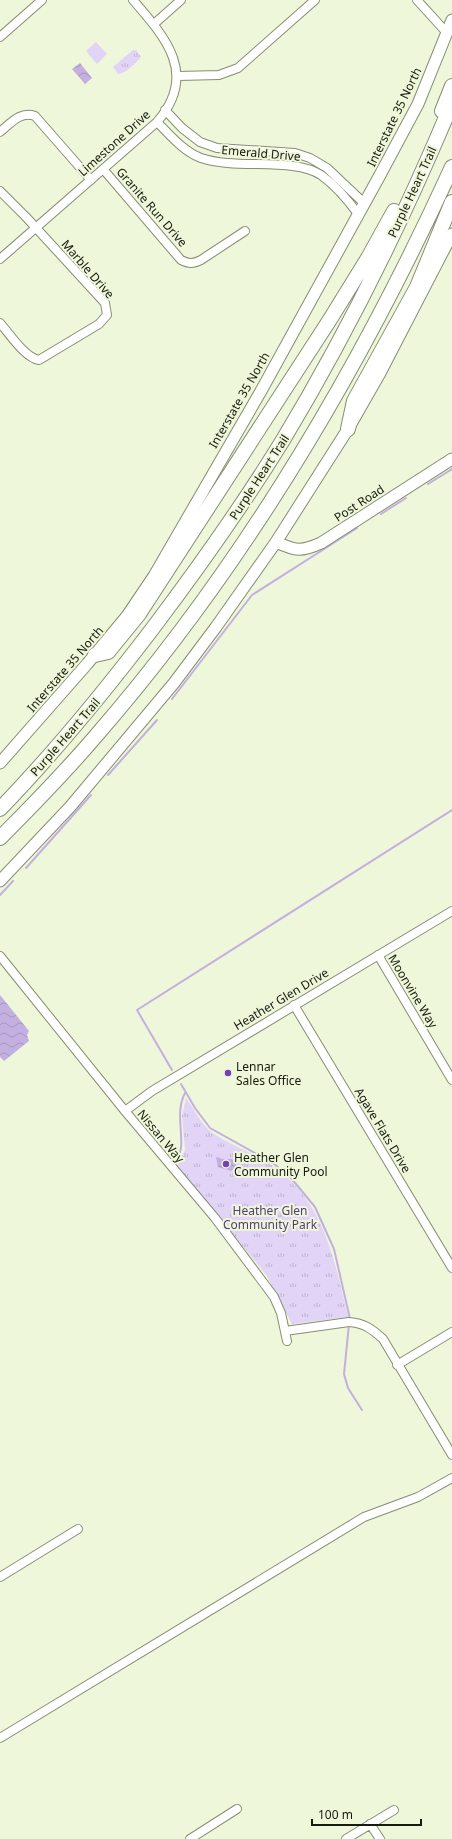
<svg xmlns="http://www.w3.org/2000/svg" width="452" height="1839" font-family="'Noto Sans',sans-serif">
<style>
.park{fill:url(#park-tufts)}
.pitch{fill:#e1d4f6}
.water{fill:url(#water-waves)}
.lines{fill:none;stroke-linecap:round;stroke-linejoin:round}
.stream{stroke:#c3afe0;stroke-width:2}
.street-casing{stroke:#868e73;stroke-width:10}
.secondary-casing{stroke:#868e73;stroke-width:13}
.highway-casing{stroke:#868e73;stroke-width:16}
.street{stroke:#fff;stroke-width:8}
.secondary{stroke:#fff;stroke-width:11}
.highway{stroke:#fff;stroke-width:14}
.poi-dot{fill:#783eb4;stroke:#eef7d9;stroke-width:1.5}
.labels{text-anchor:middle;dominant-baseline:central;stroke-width:4;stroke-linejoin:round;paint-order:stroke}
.street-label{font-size:12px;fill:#171a0f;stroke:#eef7d9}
.poi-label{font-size:12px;fill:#171a0f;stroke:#eef7d9;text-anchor:start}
.park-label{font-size:12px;fill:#563b77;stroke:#eef7d9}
</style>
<defs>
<pattern id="park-tufts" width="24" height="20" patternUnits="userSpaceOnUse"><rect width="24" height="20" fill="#e1d4f6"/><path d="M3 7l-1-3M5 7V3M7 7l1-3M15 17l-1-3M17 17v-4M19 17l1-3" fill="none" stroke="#c0b5d2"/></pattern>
<pattern id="water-waves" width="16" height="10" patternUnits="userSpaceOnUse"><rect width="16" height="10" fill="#c3afe0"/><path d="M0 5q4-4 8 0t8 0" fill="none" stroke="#a796bf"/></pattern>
</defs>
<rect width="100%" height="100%" fill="#eef7d9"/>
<!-- park -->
<path class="park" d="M133,50H136L141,57C136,63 125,74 118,74L113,67Z
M186,1098C193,1107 199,1120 207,1128C219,1141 253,1152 270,1164C324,1200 334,1258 348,1317L292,1324L267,1276L177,1166L185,1150L182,1116Z"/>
<!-- pitch -->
<path class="pitch" d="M96,42L107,54L97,64L86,51Z"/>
<!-- water -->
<path class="water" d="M80,63L92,78L85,84L72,69Z
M0,995L29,1031L27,1035L29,1041L4,1061L0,1057Z
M216,1157C218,1157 220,1158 222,1159C233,1160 231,1155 237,1167L231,1171L218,1167Z"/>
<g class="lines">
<!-- stream -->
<path class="stream" d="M428,484L452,469
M381,514L406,498
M172,699L252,595L357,528
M108,775L157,720
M26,868L91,795
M0,895L13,881
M172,1070L137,1010L452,810
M181,1084L195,1108L210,1128L273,1163L291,1178L315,1207L334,1249L350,1319
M177,1159C188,1143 173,1116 185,1093
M349,1324L344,1374L348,1388L362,1410"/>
<!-- street casing -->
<g class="street-casing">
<path id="street" d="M417,0L447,33
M154,24L181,0
M0,37L42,0
M178,76L219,75L238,68L315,0
M165,110L182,128L200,142L217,148L295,153L310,158L327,168L365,204
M157,122C170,135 183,151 201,158C236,170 294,157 321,175C336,186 348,200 358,214
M0,132C11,123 20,111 35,116L91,180
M103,169L181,260C189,264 193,264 201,260L245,231
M0,191L26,217L105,303L107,315L99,324L39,360C25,358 9,333 0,323
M0,259L157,122C198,75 167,39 133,0
M378,955L452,1080
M0,956L125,1111L215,1218L274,1297L281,1313L287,1341
M294,1005L452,1268
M125,1111L152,1091L452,911
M285,1331L349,1322C364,1323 372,1329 383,1339L452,1455
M397,1365L452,1332
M0,1577L78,1529
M0,1738L364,1517L418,1497L452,1478
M370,1824L380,1839
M190,1839L237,1809
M346,1839L394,1810"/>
</g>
<!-- secondary casing -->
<g class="secondary-casing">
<path id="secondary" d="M276,542C296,551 301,552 321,543L452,459
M0,763L87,664L127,616L154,576L261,391L380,175L418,104L452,20
M0,881L70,807L174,683L216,627L276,542L348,429L380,373L452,234"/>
</g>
<!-- highway casing -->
<g class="highway-casing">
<path id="highway" d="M442,111L452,86
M348,429L354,401L417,287L452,202
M95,655L108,652L139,614L329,321L368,258L394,211
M0,809C55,752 105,691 153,628C199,567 243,505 283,440C348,332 404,218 452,103
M0,838C32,806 65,772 95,737C243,567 359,371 452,167"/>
</g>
<!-- street -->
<use href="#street" class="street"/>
<!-- secondary -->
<use href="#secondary" class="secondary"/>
<!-- highway -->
<use href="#highway" class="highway"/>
</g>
<!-- markers -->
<g class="poi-dot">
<circle cx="228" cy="1073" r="4"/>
<circle cx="226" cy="1164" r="4"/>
</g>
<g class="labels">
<!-- street labels -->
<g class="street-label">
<text transform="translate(394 117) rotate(-64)">Interstate 35 North</text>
<text transform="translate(114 143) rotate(-42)">Limestone Drive</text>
<text transform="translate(261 153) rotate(5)">Emerald Drive</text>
<text transform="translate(412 192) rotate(-65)">Purple Heart Trail</text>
<text transform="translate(152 207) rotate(49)">Granite Run Drive</text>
<text transform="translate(88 269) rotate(49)">Marble Drive</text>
<text transform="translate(239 400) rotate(-60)">Interstate 35 North</text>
<text transform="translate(259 477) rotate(-57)">Purple Heart Trail</text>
<text transform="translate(359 503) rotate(-33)">Post Road</text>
<text transform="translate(65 669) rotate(-49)">Interstate 35 North</text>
<text transform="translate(65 737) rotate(-49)">Purple Heart Trail</text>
<text transform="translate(413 991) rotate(59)">Moonvine Way</text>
<text transform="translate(281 999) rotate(-31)">Heather Glen Drive</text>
<text transform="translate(383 1130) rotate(59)">Agave Flats Drive</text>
<text transform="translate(161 1136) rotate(50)">Nissan Way</text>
</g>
<!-- poi labels -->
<g class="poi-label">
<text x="236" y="1066">Lennar<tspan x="236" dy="14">Sales Office</tspan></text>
<text x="234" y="1157">Heather Glen<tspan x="234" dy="14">Community Pool</tspan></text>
</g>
<!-- park labels -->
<g class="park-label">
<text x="270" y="1210">Heather Glen<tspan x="270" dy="14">Community Park</tspan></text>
</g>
</g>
<!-- scale -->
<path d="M312 1819v6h109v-6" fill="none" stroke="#171a0f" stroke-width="2"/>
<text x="318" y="1819" font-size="12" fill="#171a0f" stroke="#eef7d9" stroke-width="3" paint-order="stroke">100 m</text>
</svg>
